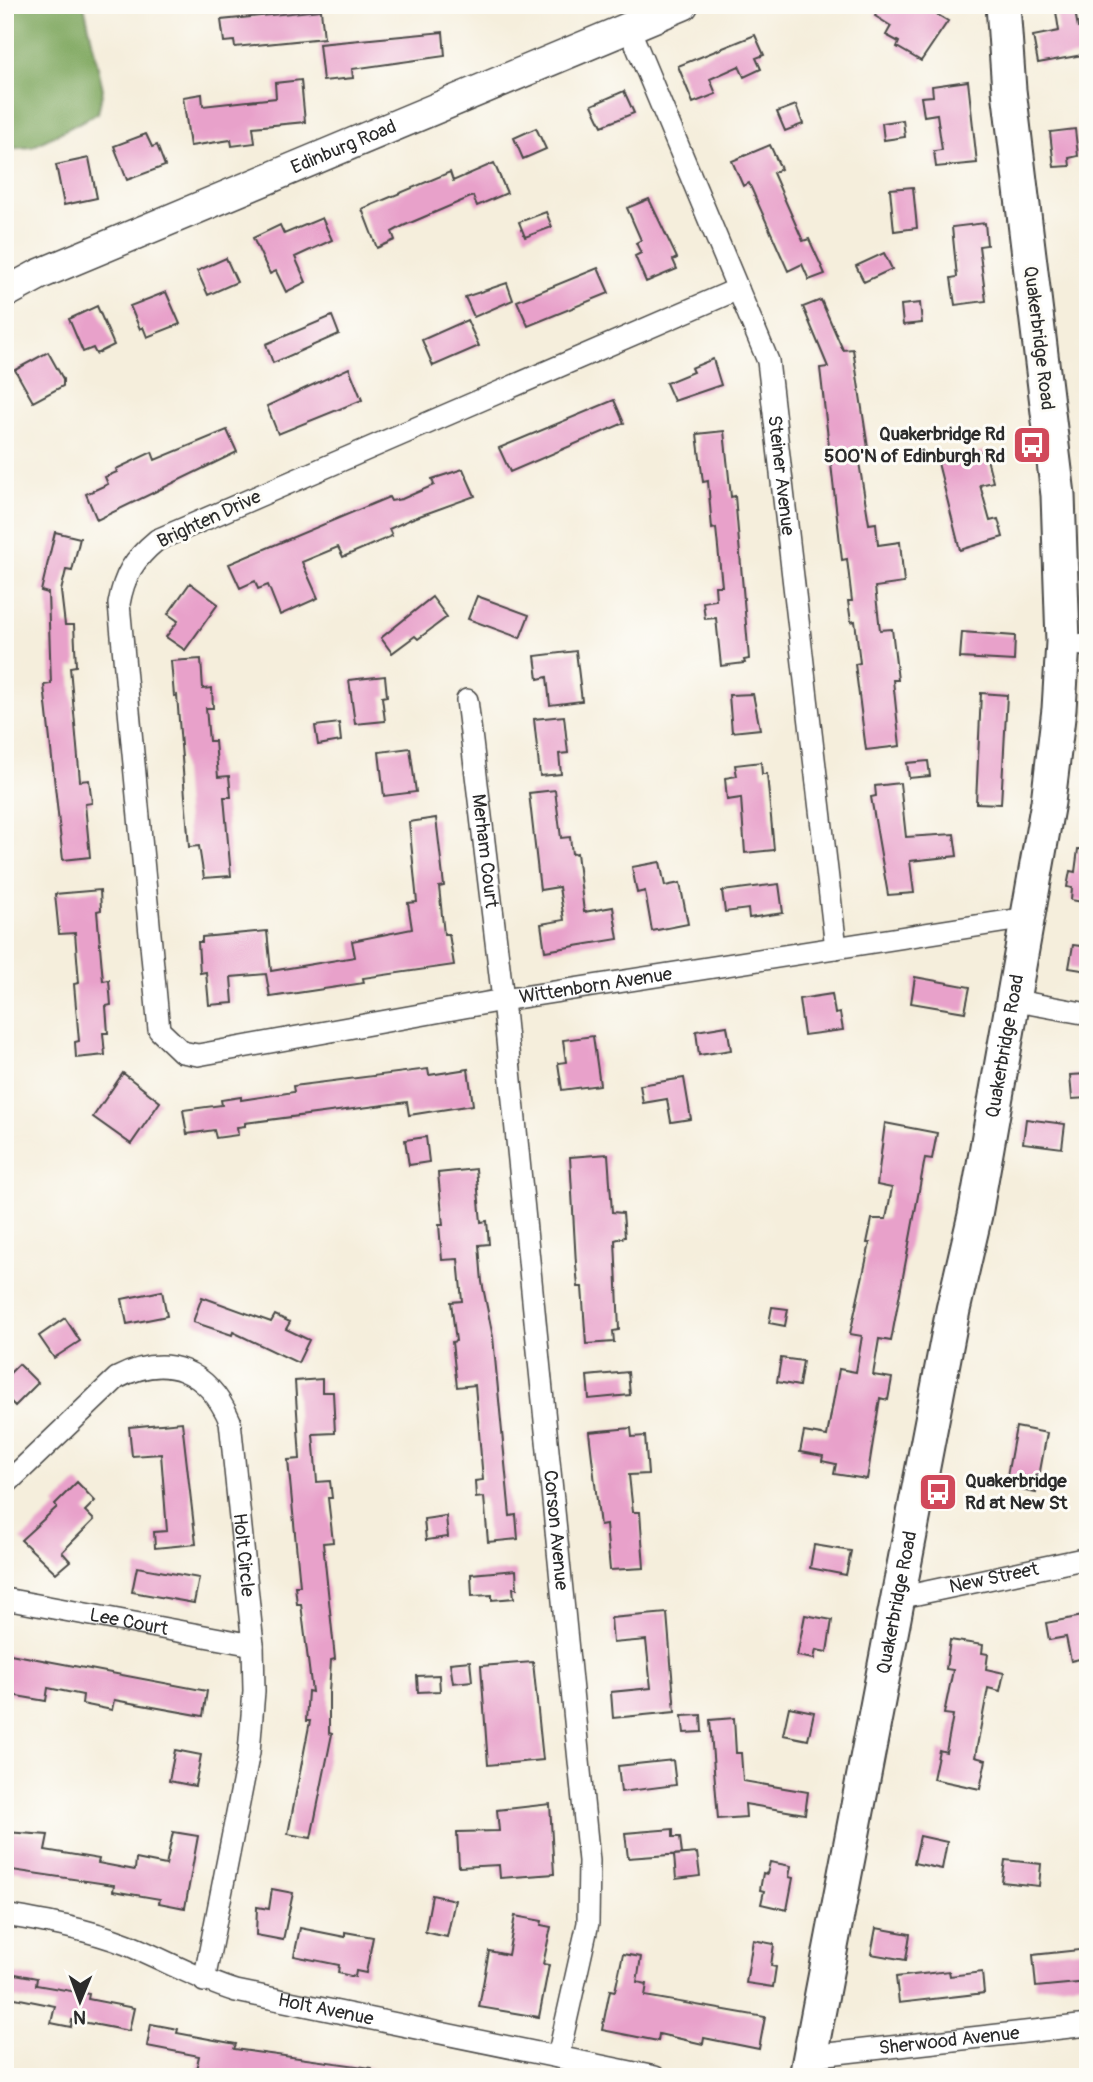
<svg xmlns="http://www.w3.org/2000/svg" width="1093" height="2082" font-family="Pangolin,sans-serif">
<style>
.forest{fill:#80a860;stroke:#566a46;stroke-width:2}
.building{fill:#e8a1ca}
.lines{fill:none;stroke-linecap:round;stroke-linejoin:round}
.street-casing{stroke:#494846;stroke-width:24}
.secondary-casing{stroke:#494846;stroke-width:33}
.primary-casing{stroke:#494846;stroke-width:37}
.street{stroke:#fff;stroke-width:21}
.secondary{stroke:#fff;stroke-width:30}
.primary{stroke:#fff;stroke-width:33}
.labels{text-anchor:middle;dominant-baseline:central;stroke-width:6;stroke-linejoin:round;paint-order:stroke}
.street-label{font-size:19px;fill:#2b2b2b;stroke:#fdfcf7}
.poi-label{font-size:19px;font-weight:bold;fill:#2b2b2b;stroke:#fdfcf7;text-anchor:end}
</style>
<rect width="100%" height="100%" fill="#fdfcf7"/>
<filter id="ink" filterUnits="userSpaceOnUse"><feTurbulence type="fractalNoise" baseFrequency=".0143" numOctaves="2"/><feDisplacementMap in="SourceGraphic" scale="14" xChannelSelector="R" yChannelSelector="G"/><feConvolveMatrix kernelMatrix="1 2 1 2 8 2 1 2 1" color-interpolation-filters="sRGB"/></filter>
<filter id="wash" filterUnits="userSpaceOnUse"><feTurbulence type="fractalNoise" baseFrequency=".00686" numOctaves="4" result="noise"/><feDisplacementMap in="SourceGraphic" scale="28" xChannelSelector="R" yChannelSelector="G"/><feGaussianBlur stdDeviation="1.57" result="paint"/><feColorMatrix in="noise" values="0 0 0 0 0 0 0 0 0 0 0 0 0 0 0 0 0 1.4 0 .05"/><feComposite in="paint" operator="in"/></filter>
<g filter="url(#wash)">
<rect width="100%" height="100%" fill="#f5eedc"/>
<!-- forest -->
<path class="forest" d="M5,5H84L103,89L98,113L32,147L5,149V59L10,55L9,37L5,33Z"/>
<g id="blocks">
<!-- building -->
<path class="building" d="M881,5H921L948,21L921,61L897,47L899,42L886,35L891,26L875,16Z
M1055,5H1074L1078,28L1084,26L1088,54L1038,63L1033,36L1059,31Z
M321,10L324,38L235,47L234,41L224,42L221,20Z
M443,32L445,56L352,69L353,78L323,81L319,44Z
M755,35L764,55L756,58L761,69L744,77L739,66L710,79L716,94L693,103L678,66Z
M301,80L305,122L253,127L255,143L232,146L231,140L190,146L183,97L202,94L203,106L276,98L275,83Z
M968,81L977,163L936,167L934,151L942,150L937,114L924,116L921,97L933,96L932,86Z
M624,91L634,113L602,126L592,105Z
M796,105L803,124L785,131L777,112Z
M903,120L905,137L884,140L882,123Z
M536,128L546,149L523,159L514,138Z
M1075,129L1078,156L1069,158L1070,166L1054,167L1050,132Z
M146,134L152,147L157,145L165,166L127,180L114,146Z
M770,145L781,169L773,173L803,241L809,239L825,274L809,280L802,264L788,271L749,183L743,186L732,161Z
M89,158L97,198L64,205L56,165Z
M494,163L507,193L477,206L473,196L403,226L392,232L395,240L377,248L362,209L450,172L453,181Z
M913,187L917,228L894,231L890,189Z
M649,199L677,258L673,260L677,269L646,282L635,256L641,253L636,243L641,240L627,208Z
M546,212L552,227L525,237L519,222Z
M322,218L332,240L295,257L306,282L286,292L276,271L270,274L253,238L280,225L284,234Z
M985,223L987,245L979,246L986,301L955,305L951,278L957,277L952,227Z
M884,253L892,269L864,282L856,266Z
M226,258L237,282L208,295L197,271Z
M598,268L609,293L528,326L517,301Z
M507,283L513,300L474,317L465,297Z
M166,292L180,324L147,337L143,327L140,329L130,306Z
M821,300L843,350L853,349L868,448L857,450L869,524L876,523L878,545L900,542L904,583L875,587L880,630L892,629L898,680H893L900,746L866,750L855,664L860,663L855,621L851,622L848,601H852L847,559L842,560L820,368L828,367L803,307Z
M920,303L922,323L903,325L901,305Z
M97,306L114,345L96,354L93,348L83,352L69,319Z
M332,316L339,334L273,363L266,344Z
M467,320L479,346L433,366L422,340Z
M48,352L63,379V386L33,402L15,370Z
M713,359L721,385L674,401L666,383L693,372L691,368Z
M349,368L362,400L278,434L267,406Z
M614,400L624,423L510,472L499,448Z
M227,430L237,452L97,520L86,494L108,484L105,477L117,472L116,469L152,452L155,460Z
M724,431L731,497L735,496L749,659L744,660L745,663L721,666L716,618L705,619L703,602L716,600L715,586H722L716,528L712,529L708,481L703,482L697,434Z
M985,451L993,482L980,485L990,521L998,519L1003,537L960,550L938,463Z
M463,469L475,496L411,519L389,529L392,536L343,557L338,547L302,562L318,598L280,615L268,585L258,589L255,581L240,588L229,564L389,497L391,501L402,499L434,485L432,479Z
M55,532L80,538L72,571L66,570L61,591L65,625H74L76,666L70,667L80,781L89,780L92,803L85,804L90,857L63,860L44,685L51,684L48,593L41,591Z
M190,583L218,604L185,650L166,637L178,621L168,614Z
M477,596L529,615L520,638L468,619Z
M432,597L447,617L418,639L415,636L392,653L381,638Z
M962,632L1015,636L1014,661L960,658Z
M576,651L582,701L550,705L547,677L538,679L535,656Z
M201,659L203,689L212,688L213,708H206L209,741H215L218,777L229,776L231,797H224L231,876L204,878L199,846L189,847L177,695L174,696L171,661Z
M385,676L387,696L382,697L385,721L355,724L349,680Z
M981,693L1007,695L1001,804L976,803Z
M753,694L760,729L732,732L729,695Z
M564,716L568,753L559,754L561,774L540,776L534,719Z
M339,723L341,741L318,745L315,726Z
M410,748L416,792L384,796L379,752Z
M928,761L930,776L909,778L907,763Z
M761,762L762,774H767L774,850L745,853L741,798L727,800L725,778L737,776L735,765Z
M900,783L906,837L954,834L957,856L910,861L914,893L888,895L871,797L876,796L875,786Z
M555,790L561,838L570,837L572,854L577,853L584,912L613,907L618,939L545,951L541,924L564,920L559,887L540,890L529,793Z
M436,818L444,886L439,887L444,934H449L454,965L363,978L364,983L270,997L266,974L231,977L233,1003L209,1005L206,972L200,973L198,942H202V937L267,931L271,971L355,957L352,941L412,929L408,903L417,902L409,822Z
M1078,849L1088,850V903L1071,900L1072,888L1067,887L1070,871L1075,872Z
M660,862L665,886L680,883L688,924L652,931L645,891L637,893L632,867Z
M779,884L783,913L749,918L748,909L725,912L722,891Z
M100,890L101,910L97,911L103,981L109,980L111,1005L106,1006L108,1033H103L105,1055L76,1058L75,1042L79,1041L74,984L79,983L75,933L59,934L55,894Z
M1073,945L1088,947V971L1069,968Z
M915,977L970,987L965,1012L911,1003Z
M832,994L835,1014L840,1013L843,1030L804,1035L799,999Z
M727,1026L731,1050L699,1055L696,1031Z
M593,1036L600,1085L562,1090L558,1063L566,1062L563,1040Z
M428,1069L429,1075L468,1069L473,1105L409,1115L407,1102L245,1123V1126L237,1127L238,1135L216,1138L214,1130L187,1134L183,1110L222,1105L221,1100L241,1097V1100L294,1092L293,1086Z
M123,1073L160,1102L131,1144L93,1117Z
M1088,1074V1098L1072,1099L1070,1075Z
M684,1078L691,1119L671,1122L667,1099L643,1103L640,1085Z
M1026,1119L1065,1124L1062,1148L1023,1143Z
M885,1123L937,1133L932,1159L925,1158L891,1341L879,1339L873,1375L892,1378L888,1400L880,1398L867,1479L834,1474L836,1464L822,1461L823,1456L800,1452L804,1432L827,1436L839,1369L856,1372L862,1336L850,1334L870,1243H867L872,1219H886L892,1188L877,1185Z
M426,1137L429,1162L409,1165L405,1140Z
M608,1154L612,1212L623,1213L625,1237L615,1240L619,1330L613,1331L614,1342L586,1344L582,1287H578L576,1264L570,1157Z
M476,1169L481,1222L487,1221L489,1244L479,1245L482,1282L493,1337L510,1516L516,1515L518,1539L488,1542L484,1497L476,1498L475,1481L483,1480L475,1385L457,1387L452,1342L456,1341L451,1302L462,1301L458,1259L442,1260L439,1225H443L438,1173Z
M162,1291L167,1316L127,1324L122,1299Z
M202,1297L271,1322L275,1315L290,1322L286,1329L309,1340L298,1363L233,1332L232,1335L193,1322Z
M772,1307L788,1309L785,1326L769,1323Z
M65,1318L80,1341L54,1358L39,1336Z
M781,1358L803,1361L799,1386L777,1382Z
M19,1364L38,1383L15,1406L5,1396V1378Z
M628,1372L630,1395L589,1399L587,1376Z
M322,1379V1392H333L335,1433L313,1434L317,1482L330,1481L332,1498H328L333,1542L323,1543L335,1659L331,1660L329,1693V1733L332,1734L311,1838L288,1834L310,1721H306L308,1691L312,1692L301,1604H297L295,1586H300L288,1460L300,1459L295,1381Z
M182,1422L196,1544L155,1548L154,1532L167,1531L161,1454L132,1456L129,1427Z
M1016,1427L1047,1433L1036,1493L1005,1487Z
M631,1428L632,1437L645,1436L648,1474L629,1475L633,1512H640L644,1568L610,1570L606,1525L600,1526L589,1432Z
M77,1482L95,1501L85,1511L94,1520L62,1552L70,1561L56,1573L21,1540L57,1507L55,1504Z
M446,1516L448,1537L426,1540L424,1519Z
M814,1545L851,1551L846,1575L810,1568Z
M137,1567L199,1578L194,1603L132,1592Z
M516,1570L517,1588H513L514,1598L492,1600V1595L472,1596L471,1574Z
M667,1613L675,1712L613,1718L611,1692L651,1688L646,1640L613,1643L611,1618Z
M805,1615L832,1620L827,1652L816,1650L814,1659L797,1656Z
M1088,1615V1657L1071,1661L1066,1637L1049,1640L1046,1623Z
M950,1640L983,1645L982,1653L988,1654L986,1669L1004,1673L1000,1691L988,1688L975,1757L986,1760L980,1789L933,1779L939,1750L946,1752L953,1715L944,1714L953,1670L946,1669Z
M5,1653L207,1691L203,1716L114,1700L112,1710L82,1704L83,1695L48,1688L46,1701L5,1694Z
M470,1661L472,1681L453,1683L450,1663Z
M533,1662L543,1760L488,1765L481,1666Z
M439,1675L440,1691L418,1692L417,1676Z
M789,1707L814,1712L808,1740L783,1735Z
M701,1715L702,1732L684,1733L682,1716Z
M734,1718L736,1753H741L743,1781L808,1792L805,1814L745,1804L746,1817L718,1819L710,1720Z
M175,1750L201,1755L195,1786L169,1781Z
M673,1760L676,1785L621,1792L618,1766Z
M550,1804L554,1874L500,1878L499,1865L459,1867L457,1832L499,1831L497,1810Z
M673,1829V1837H680L682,1854L628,1858L625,1833Z
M5,1832L48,1835L45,1850L99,1859L98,1863L135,1870L136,1859L166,1865L173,1832L198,1836L185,1908L159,1903L160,1899L113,1891L114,1885L5,1869Z
M920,1836L947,1842L942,1869L914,1863Z
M697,1853L700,1876L676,1879L674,1855Z
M1005,1860L1041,1864L1039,1886L1002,1882Z
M770,1862L791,1866L789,1877L793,1878L787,1910L761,1904L764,1891L760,1890L763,1873L767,1874Z
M272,1889L293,1893L283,1940L256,1935L257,1907L269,1909Z
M432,1895L455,1900L447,1937L425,1932Z
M515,1916L542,1921L541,1925L551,1927L543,1964L549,1965L539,2017L479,2007L489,1951L508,1955Z
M300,1928L345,1937V1932L373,1937L366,1973L356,1971L355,1977L338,1973L339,1965L294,1956Z
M876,1928L910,1934L906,1960L871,1954Z
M753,1940L774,1944L771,1966L776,1967L773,1987L746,1983Z
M1088,1949V1982L1036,1987L1033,1955Z
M623,1954L641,1957L637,1982L647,1984L645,1996L765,2017L759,2049L704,2038L703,2044L659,2034L658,2041L602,2030L610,1990L615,1991Z
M949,1971L950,1976L982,1972L984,1993L899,2003L896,1977Z
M10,1973L37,1978L36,1985L89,1994L88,1999L134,2008L129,2031L72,2020L71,2027L51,2023L55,2006L5,1996Z
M151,2024L178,2029L177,2033L236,2044L234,2049L372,2068L371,2077H232L196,2070L199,2056L147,2046Z"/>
</g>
</g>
<g filter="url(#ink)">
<use href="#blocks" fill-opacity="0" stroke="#494846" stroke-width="2"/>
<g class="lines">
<!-- street casing -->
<g class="street-casing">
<g id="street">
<path id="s1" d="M629,28L768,361L836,948"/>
<path id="s2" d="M738,289L157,540C134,559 124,575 119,604L159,1030L182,1052L198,1055L503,1000L1027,918"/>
<path d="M1063,642L1088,646"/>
<path id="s3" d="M467,700L503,1000L589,1861L588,1923L558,2057"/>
<path d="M1011,1000L1088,1014"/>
<path id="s4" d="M5,1485L117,1378C167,1352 208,1370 230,1421L253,1645L254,1691L249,1752L204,1981"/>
<path id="s5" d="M898,1598L1088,1558"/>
<path id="s6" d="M5,1599L253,1645"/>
<path id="s7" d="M5,1915C46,1922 87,1929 126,1944C163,1959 197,1979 236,1991L655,2077"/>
<path id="s8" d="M810,2056L1088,2025"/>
</g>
</g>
<!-- secondary casing -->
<g class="secondary-casing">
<g id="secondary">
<path id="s9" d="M5,293L40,274L683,5"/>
</g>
</g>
<!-- primary casing -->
<g class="primary-casing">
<g id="primary">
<path id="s10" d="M806,2077L953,1310L975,1215L1048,802L1059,709L1063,642L1058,495L1009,90L1003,5"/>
</g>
</g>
<!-- street -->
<use href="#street" class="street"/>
<!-- secondary -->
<use href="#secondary" class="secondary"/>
<!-- primary -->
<use href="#primary" class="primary"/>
</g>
</g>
<!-- icons -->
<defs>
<g id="bus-square" transform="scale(2.0125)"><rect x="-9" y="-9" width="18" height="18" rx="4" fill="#d1495b" stroke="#fdfcf7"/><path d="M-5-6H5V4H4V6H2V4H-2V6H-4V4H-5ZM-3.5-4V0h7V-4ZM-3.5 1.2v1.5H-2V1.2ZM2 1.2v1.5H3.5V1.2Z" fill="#fff"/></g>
</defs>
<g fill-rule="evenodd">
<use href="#bus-square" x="1032" y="445"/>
<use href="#bus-square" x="938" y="1492"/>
</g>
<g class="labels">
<!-- street labels -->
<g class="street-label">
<text stroke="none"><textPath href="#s9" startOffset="369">Edinburg Road</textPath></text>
<text transform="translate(1039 338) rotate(83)">Quakerbridge Road</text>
<text stroke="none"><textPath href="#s1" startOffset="476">Steiner Avenue</textPath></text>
<text transform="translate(209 519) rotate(-25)">Brighten Drive</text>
<text stroke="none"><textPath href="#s3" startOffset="152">Merham Court</textPath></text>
<text stroke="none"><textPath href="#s2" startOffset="1589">Wittenborn Avenue</textPath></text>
<text stroke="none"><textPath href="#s10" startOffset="1050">Quakerbridge Road</textPath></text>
<text stroke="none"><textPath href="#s3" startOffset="835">Corson Avenue</textPath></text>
<text stroke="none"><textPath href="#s4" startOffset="429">Holt Circle</textPath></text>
<text stroke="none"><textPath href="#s5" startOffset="98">New Street</textPath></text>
<text stroke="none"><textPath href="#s10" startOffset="483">Quakerbridge Road</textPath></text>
<text stroke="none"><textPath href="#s6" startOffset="126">Lee Court</textPath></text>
<text stroke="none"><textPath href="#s7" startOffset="336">Holt Avenue</textPath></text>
<text stroke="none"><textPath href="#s8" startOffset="140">Sherwood Avenue</textPath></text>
</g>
<!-- poi labels -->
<g class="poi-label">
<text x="1005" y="434">Quakerbridge Rd<tspan x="1005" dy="22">500'N of Edinburgh Rd</tspan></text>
<text x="965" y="1481" text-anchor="start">Quakerbridge<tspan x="965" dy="22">Rd at New St</tspan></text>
</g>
</g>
<!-- margin -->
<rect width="1093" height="2082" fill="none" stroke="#fdfcf7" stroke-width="28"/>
<!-- north arrow -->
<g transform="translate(80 2001) rotate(181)" stroke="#fdfcf7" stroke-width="5" paint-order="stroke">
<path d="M0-5L12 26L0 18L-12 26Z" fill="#2b2b2b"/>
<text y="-10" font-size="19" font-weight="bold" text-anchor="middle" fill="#2b2b2b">N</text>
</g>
</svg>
